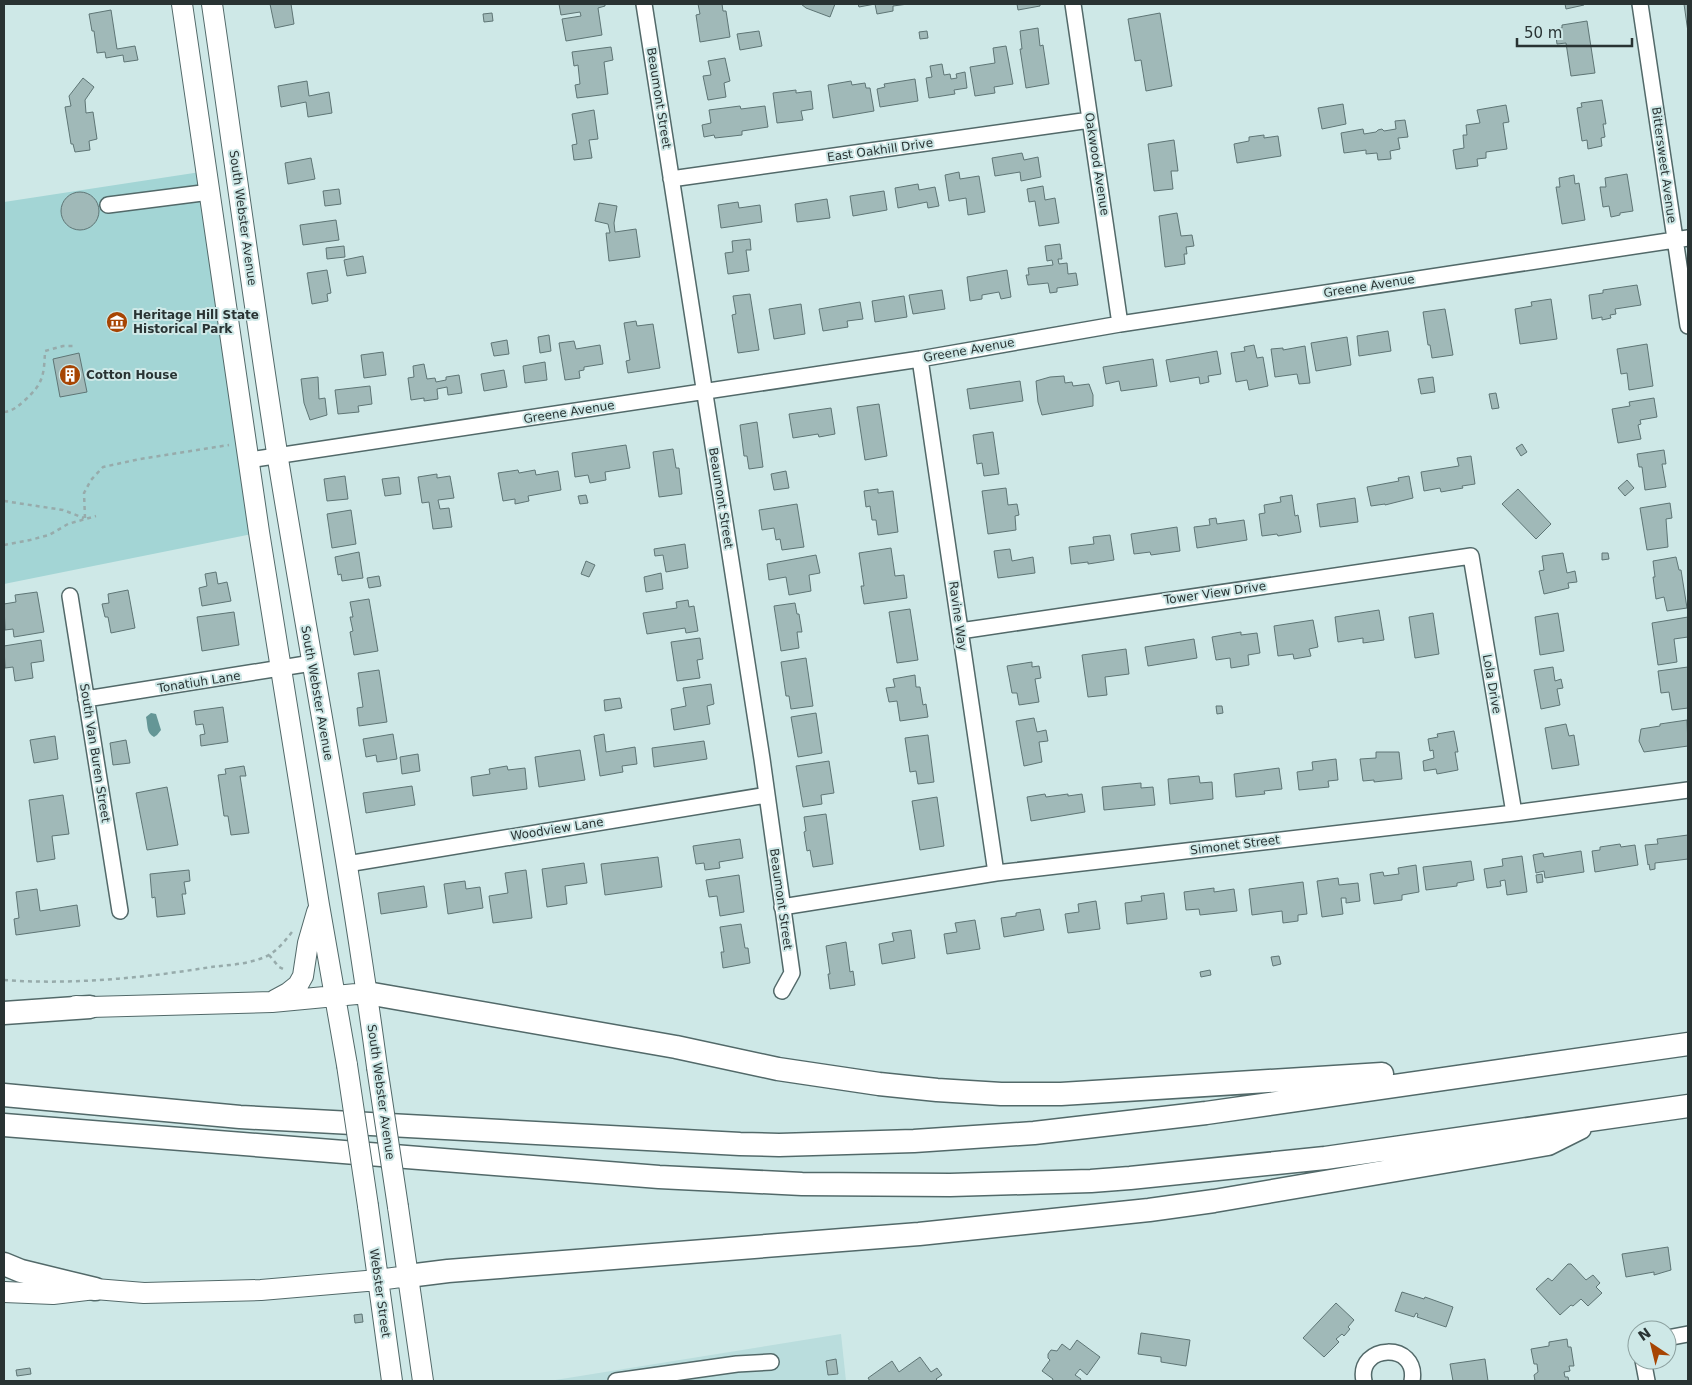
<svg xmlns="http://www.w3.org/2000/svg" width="1692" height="1385" font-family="'DejaVu Sans',sans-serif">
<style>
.built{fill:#badddd}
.green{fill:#a3d5d5}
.water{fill:#649696}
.building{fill:#a0b9b8;stroke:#5e7575}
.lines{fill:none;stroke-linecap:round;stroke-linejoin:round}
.minor-casing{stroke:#526969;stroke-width:18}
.major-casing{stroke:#526969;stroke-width:22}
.highway-casing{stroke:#526969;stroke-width:25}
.path{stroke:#97abab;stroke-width:2.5;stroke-dasharray:4 4;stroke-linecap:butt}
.minor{stroke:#fff;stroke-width:15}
.major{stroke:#fff;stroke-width:20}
.highway{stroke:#fff;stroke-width:22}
.major-bridge-casing{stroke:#526969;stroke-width:22;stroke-linecap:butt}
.major-bridge{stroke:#fff;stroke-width:20}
.labels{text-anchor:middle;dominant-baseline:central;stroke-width:4;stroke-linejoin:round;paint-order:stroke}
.street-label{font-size:12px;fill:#293333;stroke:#cee8e7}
.poi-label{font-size:12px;font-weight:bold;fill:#293333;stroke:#cee8e7;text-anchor:start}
</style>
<rect width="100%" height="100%" fill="#cee8e7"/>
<!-- built -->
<path class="built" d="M841,1334L846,1381H549Z"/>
<!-- green -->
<path class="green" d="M207,171L252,534L4,584V202Z"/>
<!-- water -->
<path class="water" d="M151,713L156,714L161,730L157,735L154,737C146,733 148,725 146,717Z"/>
<!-- building -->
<path class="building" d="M270,4H292H291L294,24L275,28Z
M559,4H605V6L598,8L602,35L566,41L562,19L581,16L580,12L561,15Z
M698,4H722L723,11H726L730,37L700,42L696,15L700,14Z
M801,4H835L830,17L806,8Z
M858,4H908L893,6V11L877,14L875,4L859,7Z
M1017,4H1040V6L1018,10Z
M1565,4H1583L1584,5L1566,9Z
M1684,4H1688V32Z
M111,10L117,49L135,46L138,60L124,62L123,55L106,58L105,52L97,53L94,31H92L89,14Z
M492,13L493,21L484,22L483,14Z
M1160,13L1172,86L1146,91L1141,60L1135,61L1128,19Z
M1587,21L1595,73L1571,76L1566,43L1557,44L1555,29L1562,28V25Z
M1038,28L1040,46L1043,45L1049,84L1026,88L1020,49H1022L1020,31Z
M759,31L762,46L740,50L737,34Z
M927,31L928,38L920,39L919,32Z
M1006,46L1013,84L994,87L995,93L975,96L970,67L995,63L993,48Z
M611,47L613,60L604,62L608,94L577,98L575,85L580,84L578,65L574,66L572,52Z
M725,58L730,81L724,83L726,97L708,100L703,76L711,75L708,61Z
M942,64L944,75L950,74L951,79L957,78L956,74L965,72L967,88L954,90L955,94L929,98L926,78L932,77L930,66Z
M83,78L94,87L85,100L86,113L93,112L97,139L89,141L90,150L75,152L73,144H71L65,107L71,106L69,96Z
M915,79L918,101L880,107L877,89L885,87L884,84Z
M307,81L309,96L329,92L332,113L308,117L306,102L281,107L278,86Z
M851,81L852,85L865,83L866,88H870L874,111L833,118L828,85Z
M796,90V93L811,91L813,109L801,111L803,120L777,123L773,93Z
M1602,100L1606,124H1603L1605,137L1601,138L1602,146L1588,149L1587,140L1582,141L1577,108L1582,107L1581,103Z
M1343,104L1346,124L1322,129L1318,108Z
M1506,105L1509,122L1503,123L1507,149L1486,152V158L1477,159L1478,166L1456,169L1453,150L1464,148L1463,135H1467L1466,125L1480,123L1477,110Z
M740,106L741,109L765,106L768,127L742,131V135L715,138L714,135L704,137L702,125L711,123L709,110Z
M594,110L598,139L589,140L592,158L574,160L572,145L577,144L572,114Z
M1405,120L1408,137L1398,138L1400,149L1390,151L1391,159L1378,160L1377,153L1366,154V150L1344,153L1341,133L1363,129L1364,134L1376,132L1378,130L1382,129L1384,131L1396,129L1395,121Z
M1264,135V138L1278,136L1281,156L1237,163L1234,144L1249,141V137Z
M1174,140L1178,171H1171L1173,189L1154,191L1148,144Z
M1022,153L1024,160L1038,157L1041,177L1021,181L1020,172L995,176L992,158Z
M311,158L315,179L288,184L285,163Z
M959,172L960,179L979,176L985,212L968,215L966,198L949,201L945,175Z
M1627,174L1633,211L1620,213V215L1611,217L1609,206L1603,207L1600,187H1606L1605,178Z
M1574,175L1575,184L1579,183L1585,220L1562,224L1556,187H1560L1559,178Z
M918,184L919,190L935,187L939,206L928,208L927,202L898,208L895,188Z
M1043,186L1045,200L1055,198L1059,223L1039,226L1035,201L1029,202L1027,189Z
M339,189L341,204L325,206L323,191Z
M884,191L887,210L853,216L850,196Z
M61 211a19 19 0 1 1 38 0a19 19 0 1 1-38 0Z
M827,199L830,218L797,222L795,204Z
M738,202L739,208L760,205L762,222L721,228L718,205Z
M599,203L617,206L614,223L615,232L636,229L640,257L609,261L606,233H610L608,224L595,221Z
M1177,213L1181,236L1192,235L1194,246L1186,247L1187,254H1184L1185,264L1165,267L1159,216Z
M336,220L339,240L303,245L300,225Z
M750,239L751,250H746L749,271L728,274L725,253L733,252L732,241Z
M1060,244L1062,259H1058L1059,264L1067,263L1068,274L1076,273L1078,285L1057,288V292L1050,293L1048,283L1028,285L1026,275H1029L1028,268L1053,265L1052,260L1047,261L1045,246Z
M344,246L345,257L327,259L326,248Z
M363,256L366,273L347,276L344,260Z
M327,270L331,293L327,294L328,301L312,304L307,273Z
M1007,270L1011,297L1001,299L999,292L982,295V299L970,301L967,277Z
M1637,285L1641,305L1615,309L1616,314L1610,315L1611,318L1602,320V317L1592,319L1589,295L1603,293V290Z
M942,290L945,309L913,314L909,295Z
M750,294L759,350L738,353L732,315L736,314L733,296Z
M904,296L907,317L875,322L872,301Z
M1551,299L1557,339L1520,344L1515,309L1532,306L1531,302Z
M860,302L863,319L847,321L848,327L823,331L819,309Z
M801,304L805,334L774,339L769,309Z
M1445,309L1453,355L1432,358L1430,345H1428L1423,312Z
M636,321L637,326L653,324L660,368L628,373L626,361L630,360L624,323Z
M1388,331L1391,351L1359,356L1357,336Z
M549,335L551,351L540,353L538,337Z
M1347,337L1351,365L1316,371L1311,343Z
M507,340L509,354L494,356L491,343Z
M574,341L576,349L600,345L603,364L584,367V370L579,371L580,378L565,380L559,343Z
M1647,344L1653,386L1629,390L1627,373L1621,374L1617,349Z
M1254,345L1257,358L1263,357L1268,386L1249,390L1247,380L1236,382L1231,353L1245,351L1244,347Z
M1305,346L1310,383L1299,384L1297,374L1275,377L1271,349L1283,348V350Z
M1217,351L1221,374L1208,376L1209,382L1200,384L1199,377L1170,382L1166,360Z
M383,352L386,375L364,378L361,355Z
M79,353L87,392L60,397L53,359Z
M1153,359L1157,386L1121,391L1119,381L1106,384L1103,367Z
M545,362L547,380L525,383L523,366Z
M424,364L427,379L435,378L436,382L446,380V377L459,375L462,393L448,395L447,387L437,389L438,399L424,401V398L411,400L408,378L414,377L413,366Z
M504,370L507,387L484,391L481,374Z
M1064,376L1065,383L1072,382L1073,386L1089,384L1093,395V406L1042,415L1038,402L1036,381L1050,377Z
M318,377L319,399L325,398L327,415L310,420L304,403L301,379Z
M1433,377L1435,392L1421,394L1418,379Z
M1020,381L1023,401L970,409L967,389Z
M370,386L372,404L358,406L359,412L338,414L335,390Z
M1496,393L1499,408L1492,409L1489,394Z
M1654,398L1657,417L1640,420L1641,424L1638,425L1641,439L1618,443L1612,409L1630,406L1629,402Z
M879,404L887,456L865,460L857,407Z
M831,408L835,434L819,437L818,434L793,438L789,414Z
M757,422L763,467L749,469L747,456H744L740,425Z
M993,432L999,474L984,476L982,463L977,464L973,435Z
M1522,444L1527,452L1521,456L1516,448Z
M626,445L630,468L605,472L606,480L590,483L588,475L575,477L572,453Z
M673,449L676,468H679L682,494L659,497L653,452Z
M1664,450L1666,464H1662L1666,487L1645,490L1642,467H1639L1637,454Z
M1471,456L1475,484L1462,486L1463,488L1441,492L1440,488L1424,491L1421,472L1459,466L1457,458Z
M518,470L519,473L535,470L536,475L558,471L561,490L528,496L529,501L515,504V499L503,501L498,473Z
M786,471L789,488L774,490L771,474Z
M437,474V478L450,476L454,498L438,500L440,509L449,508L452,527L433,529L429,502L422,503L418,477Z
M345,476L348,499L327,501L324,479Z
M1409,476L1413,498L1385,505V504L1371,506L1367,487L1399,481L1398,478Z
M399,477L401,494L385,496L382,479Z
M1627,480L1634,488L1625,496L1618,488Z
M1006,488L1008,505L1017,504L1019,515L1015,516L1016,530L988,534L982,491Z
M878,489V493L893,491L898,532L878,535L876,520H872L870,506L866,507L864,491Z
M1518,489L1551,524L1536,539L1502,504Z
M586,495L588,503L580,504L578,496Z
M1292,495L1295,516L1298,515L1301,532L1278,536L1277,534L1262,536L1259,514L1265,513L1264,505L1281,502L1280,497Z
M1355,498L1358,522L1320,527L1317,504Z
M1670,503L1672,518L1666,519L1668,547L1647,550L1640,508Z
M797,504L804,547L782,550L780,539L776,540L774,528L762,530L759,510Z
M351,510L356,544L332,548L327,514Z
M1216,518L1217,524L1244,520L1247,540L1197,548L1194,527L1210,525L1209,519Z
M1177,527L1180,551L1151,555L1150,552L1134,554L1131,534Z
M1110,535L1114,560L1088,564V562L1071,564L1069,547L1094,544L1093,537Z
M685,544L688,568L666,572L663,555L655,556L654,549Z
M891,548L895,576L904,575L907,598L864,604L861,586H864L859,553Z
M1010,549L1012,561L1033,557L1035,573L998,578L994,551Z
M359,552L363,578L342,581L341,574L338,575L335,557Z
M1563,553L1567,573L1575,571L1577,582L1568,583L1569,588L1544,594L1539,571L1544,570L1542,556Z
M1602,553H1608L1609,559L1602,560Z
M816,555L820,573L809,575L811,591L789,595L786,577L769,580L767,564Z
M1676,557L1679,570H1681L1687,608L1667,611L1664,597L1656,599L1653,577H1655L1653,561Z
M586,561L595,565L589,577L581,574Z
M216,572L218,584L227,582L231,601L202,606L199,588L207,586L205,574Z
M661,573L663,589L646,592L644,577Z
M379,576L381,586L369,588L367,578Z
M128,590L135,628L111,633L108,617H105L102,604L109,603L108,594Z
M37,592L44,632L14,637L13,629L5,630L4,604L16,602L15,595Z
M369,599L378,651L354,655L350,632L353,631L350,617H353L350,602Z
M688,600L689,607L694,606L698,631L686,633L685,628L647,634L643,613L677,608L676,602Z
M795,603L797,614H799L802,632H797L799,648L781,651L774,606Z
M910,609L918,660L897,663L889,612Z
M1379,610L1384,640L1363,643V638L1338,642L1335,617Z
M234,612L239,645L202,651L197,617Z
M1433,613L1439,654L1415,658L1409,617Z
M1558,613L1564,651L1540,655L1535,617Z
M1688,617V637L1674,639L1677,662L1658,665L1652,623Z
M1313,620L1318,647L1309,649L1311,656L1294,659L1293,654L1278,656L1274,626Z
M1241,632V635L1257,633L1260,653L1248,655L1249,665L1231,668L1230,658L1216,660L1212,637Z
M700,638L703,659L697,660L700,678L677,681L671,642Z
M1194,639L1197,658L1148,666L1145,647Z
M41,640L44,661L31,663L33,678L15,681L13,667L5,668L4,646Z
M1126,649L1129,674L1105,677L1107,695L1088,697L1082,655Z
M806,658L813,706L791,709L789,696H786L781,662Z
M1032,662V667L1039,666L1041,678L1035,679L1039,702L1019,705L1017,693H1012L1007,666Z
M1553,667L1555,681L1561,679L1563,688L1557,689L1560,705L1541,709L1534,670Z
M1688,667V708L1672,710L1669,692L1661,693L1658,671Z
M379,670L387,722L359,726L357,708L363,707L358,673Z
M915,675L916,687H920L923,705L926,704L928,717L900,721L897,701L889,702L886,688L895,687L893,679Z
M711,684L714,704L707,706L710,724L674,730L671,709L686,706L683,688Z
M620,698L622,708L605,711L604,700Z
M1216,706H1222L1223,713L1217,714Z
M223,707L228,742L201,746L200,735L205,734L203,724L196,725L194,711Z
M816,713L822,753L798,757L791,717Z
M1034,718L1037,732L1046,730L1048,741L1039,742L1042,762L1024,766L1016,721Z
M1687,720L1688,746L1644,752L1639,741L1641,729L1660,726V724Z
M1566,724L1569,736L1574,735L1579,765L1552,769L1545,728Z
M1454,731L1458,752H1455L1458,770L1437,774L1436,769L1424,771L1423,761L1434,758L1433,750L1430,751L1428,739L1438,737L1437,734Z
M393,734L397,759L377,762L376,755L366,757L363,739Z
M604,734L606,752L635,747L637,764L622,766L623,772L600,776L594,736Z
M928,735L934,782L918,784L916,771L910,772L905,738Z
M55,736L58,759L34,763L30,740Z
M126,740L130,763L113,765L110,743Z
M704,741L707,759L654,767L652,748Z
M580,750L585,780L539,787L535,757Z
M1376,752H1399L1402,779L1374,782V780L1363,781L1360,759L1376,758Z
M418,754L420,771L402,774L400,757Z
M1336,759L1338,780L1328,781L1329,787L1299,790L1297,772L1313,770L1312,762Z
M829,761L834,793L821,795L822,804L803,807L796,766Z
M244,766L246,776H240L249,833L231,835L228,816H224L218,775L226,774L225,769Z
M507,766L508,770L525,768L527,789L473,796L471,777L490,774L489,769Z
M1279,768L1282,789L1264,791L1265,794L1236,797L1234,774Z
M1199,776L1200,783L1212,782L1213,799L1170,804L1168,779Z
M1141,783V788L1153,787L1155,805L1104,810L1102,787Z
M412,786L415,805L366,813L363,793Z
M167,787L178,845L147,850L136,793Z
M1045,794L1046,797L1068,794V796L1082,794L1085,812L1031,821L1027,797Z
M63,795L69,834L52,836L55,859L37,862L29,800Z
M937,797L944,846L920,850L912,801Z
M826,814L833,864L813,867L810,850L807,851L804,832L806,831L804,817Z
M1688,835V859L1655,863V869L1650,870L1649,864L1648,865L1645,845L1658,844L1657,839Z
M740,839L743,858L719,862L720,868L705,870L704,863L696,864L693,846Z
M1620,844L1621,847L1635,845L1638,865L1595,872L1592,851L1600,850V847Z
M1581,851L1584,872L1545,878L1544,871L1536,873L1533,855L1543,853L1544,857Z
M1522,856L1527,892L1507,895L1505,880L1500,881L1501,886L1487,888L1484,869L1503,866L1502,859Z
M658,857L662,887L605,895L601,864Z
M1471,861L1474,880L1457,883V886L1426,890L1423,867Z
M584,863L587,883L565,886L567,904L547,907L542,869Z
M1416,865L1419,892L1402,895V900L1374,904L1370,874L1383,872L1384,876L1399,874L1398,868Z
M189,870L190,881L184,882L186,894H182L185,914L157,917L155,897L152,898L150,874Z
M526,870L532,918L493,923L489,896L508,893L505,873Z
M1542,874L1543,882L1537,883L1536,875Z
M739,875L744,912L720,916L717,896L709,897L706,880Z
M1338,878L1339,885L1358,883L1360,901L1346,903V898H1341L1343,914L1322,917L1317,881Z
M465,881L466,889L480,887L483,908L448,914L444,884Z
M1303,882L1307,914L1298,915V921L1283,923L1282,911L1252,915L1249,889Z
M424,886L427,907L381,914L378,893Z
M1214,888V892L1234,889L1237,911L1200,915L1199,909L1186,910L1184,892Z
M37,889L40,911L77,905L80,926L16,935L14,919L19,918L16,892Z
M1164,893L1167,919L1127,924L1125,903L1142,901L1141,896Z
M1096,901L1100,929L1068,933L1065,914L1079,912L1078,904Z
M1040,909L1044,930L1004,937L1001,918L1016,916V913Z
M975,920L980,949L947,954L944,934L957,932L955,923Z
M741,924L745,948H748L750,963L723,968L721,952H724L720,927Z
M911,930L915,958L882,964L879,944L894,941L892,933Z
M846,942L850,972L853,971L855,985L830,989L828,974H830L826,946Z
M1279,956L1281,964L1273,966L1271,957Z
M1210,970L1211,975L1201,977L1200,972Z
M1668,1247L1671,1270L1654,1275V1272L1626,1277L1622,1254Z
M1568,1264H1571L1586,1280L1593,1275L1600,1283L1596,1287L1602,1293L1588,1306L1581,1299L1573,1306L1571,1305L1560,1315L1536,1289L1548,1278L1552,1281Z
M1402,1292L1424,1299L1425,1297L1453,1307L1446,1327L1417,1317L1418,1314L1416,1313L1414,1317L1395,1311Z
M1336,1303L1354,1320L1348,1327L1350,1329L1344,1336L1342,1334L1336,1339L1339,1342L1324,1357L1303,1338Z
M362,1314L363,1322L355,1323L354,1315Z
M1141,1333L1190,1340L1186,1366L1161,1362V1357L1138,1354Z
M1567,1339L1568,1347H1571L1574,1366H1569L1570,1371L1564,1372L1565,1377H1568L1569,1381H1535L1534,1375L1538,1372L1537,1364H1534L1531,1349L1549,1346V1342Z
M1077,1340L1100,1357L1087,1375L1080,1369L1075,1375L1081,1379L1080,1381H1052L1053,1379L1042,1371L1050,1360L1048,1358V1354L1051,1350L1057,1351L1062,1344L1070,1350Z
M920,1357L931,1372L937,1368L942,1375L936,1379L938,1381H870L868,1378L892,1361L899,1372Z
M836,1359L838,1374L828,1375L826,1361Z
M1485,1359L1488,1381H1453L1450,1364Z
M30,1368L31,1374L17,1376L16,1370Z"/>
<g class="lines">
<!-- minor casing -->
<g class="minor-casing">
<path id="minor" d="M644,4L762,759L792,973L782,991
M1073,4L1120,324
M1640,4L1688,326
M671,179L1090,120
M108,205L210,192
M920,359L996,873
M249,460L920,359L1120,324L1688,238
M70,596L120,911
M960,631L1471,556L1514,813
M86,699L312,663
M347,864L767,795
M782,907L996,873L1514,813L1688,790
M1667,1338L1688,1334
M1643,1360L1647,1381
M616,1381L737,1364L771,1362
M1364,1381C1356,1344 1419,1341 1412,1381"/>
</g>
<!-- major casing -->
<g class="major-casing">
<path id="major" d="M182,4L259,532L319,905L347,1065
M212,4C234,155 254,307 278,459C311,662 350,864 377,1067
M275,1000L288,993L298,985L303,976L308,943L317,912
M76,1006L90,1007L272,1002L367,993
M368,1206L392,1381
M398,1207L423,1381
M4,1292L53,1294L95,1289L144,1293L261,1290L378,1280L408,1276"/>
</g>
<!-- highway casing -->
<g class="highway-casing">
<path id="highway" d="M367,993L676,1047L778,1069L879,1084L937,1090L1001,1094H1061L1382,1074
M4,1013L90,1007
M4,1095L240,1117L740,1144L779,1145L914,1141L1034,1133L1206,1113L1688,1044
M4,1125L659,1177L802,1184L950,1185L1091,1181L1130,1178L1325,1158L1688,1106
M4,1264L21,1271L95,1289
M408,1276L448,1271L919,1234L1149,1210L1214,1201L1548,1144L1580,1128"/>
</g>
<!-- path -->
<path class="path" d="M4,412C13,411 17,407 24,401C43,384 44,376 45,351L63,346H73
M4,501L63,510L84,518
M85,518L84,493L91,480L103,467L140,459L229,445
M4,545L30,540L49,535L68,524L96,516
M269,955L279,967L285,970
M4,980C71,985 144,978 211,967C229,965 250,964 267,956C277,951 285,941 292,932"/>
<!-- minor -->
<use href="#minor" class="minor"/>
<!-- major -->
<use href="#major" class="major"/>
<!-- highway -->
<use href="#highway" class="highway"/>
<!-- major-bridge casing -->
<g class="major-bridge-casing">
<path id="major-bridge" d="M347,1065L368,1206
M377,1067L398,1207"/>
</g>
<!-- major-bridge -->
<use href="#major-bridge" class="major-bridge"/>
</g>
<!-- icons -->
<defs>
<g id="museum-disc" transform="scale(1.125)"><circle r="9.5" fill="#a74503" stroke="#cee8e7"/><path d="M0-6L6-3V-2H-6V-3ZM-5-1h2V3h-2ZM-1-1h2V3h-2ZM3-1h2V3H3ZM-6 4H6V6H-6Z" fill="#fff"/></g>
<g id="building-disc" transform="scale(1.125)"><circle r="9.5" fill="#a74503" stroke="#cee8e7"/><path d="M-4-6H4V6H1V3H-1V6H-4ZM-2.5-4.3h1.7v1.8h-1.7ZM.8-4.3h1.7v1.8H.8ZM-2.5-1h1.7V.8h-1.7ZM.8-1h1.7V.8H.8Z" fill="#fff"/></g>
</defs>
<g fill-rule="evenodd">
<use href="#museum-disc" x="117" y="322"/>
<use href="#building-disc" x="70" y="375"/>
</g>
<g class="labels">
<!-- street labels -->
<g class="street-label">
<text transform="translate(659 98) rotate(81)">Beaumont Street</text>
<text transform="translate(880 150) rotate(-8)">East Oakhill Drive</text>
<text transform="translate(1097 164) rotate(81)">Oakwood Avenue</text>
<text transform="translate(1664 165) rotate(82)">Bittersweet Avenue</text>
<text transform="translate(243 218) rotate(82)">South Webster Avenue</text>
<text transform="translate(1369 286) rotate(-9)">Greene Avenue</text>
<text transform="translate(969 350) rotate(-10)">Greene Avenue</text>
<text transform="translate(569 412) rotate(-9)">Greene Avenue</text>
<text transform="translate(721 498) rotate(81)">Beaumont Street</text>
<text transform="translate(1215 593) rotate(-8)">Tower View Drive</text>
<text transform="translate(958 616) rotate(82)">Ravine Way</text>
<text transform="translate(199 682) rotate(-9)">Tonatiuh Lane</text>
<text transform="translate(1492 684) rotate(80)">Lola Drive</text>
<text transform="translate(317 693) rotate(80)">South Webster Avenue</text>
<text transform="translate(95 753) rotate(81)">South Van Buren Street</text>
<text transform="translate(557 829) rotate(-9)">Woodview Lane</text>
<text transform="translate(1235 845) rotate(-7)">Simonet Street</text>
<text transform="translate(781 899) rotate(82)">Beaumont Street</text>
<text transform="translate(381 1092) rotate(82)">South Webster Avenue</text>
<text transform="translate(380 1293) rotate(82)">Webster Street</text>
</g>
<!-- poi labels -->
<g class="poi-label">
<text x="133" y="315">Heritage Hill State<tspan x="133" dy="14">Historical Park</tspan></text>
<text x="86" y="375">Cotton House</text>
</g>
</g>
<!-- border -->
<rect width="1692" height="1385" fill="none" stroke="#293333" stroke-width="10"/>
<!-- north arrow -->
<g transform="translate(1652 1345) rotate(325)"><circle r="24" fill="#cee8e7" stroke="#8ca09f"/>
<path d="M0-4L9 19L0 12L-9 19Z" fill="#a74503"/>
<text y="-8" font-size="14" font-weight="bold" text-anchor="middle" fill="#293333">N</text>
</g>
<!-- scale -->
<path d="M1517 38v8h115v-8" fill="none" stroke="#293333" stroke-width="2.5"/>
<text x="1524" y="38" font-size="15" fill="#293333" stroke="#cee8e7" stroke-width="4" paint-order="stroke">50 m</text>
</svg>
